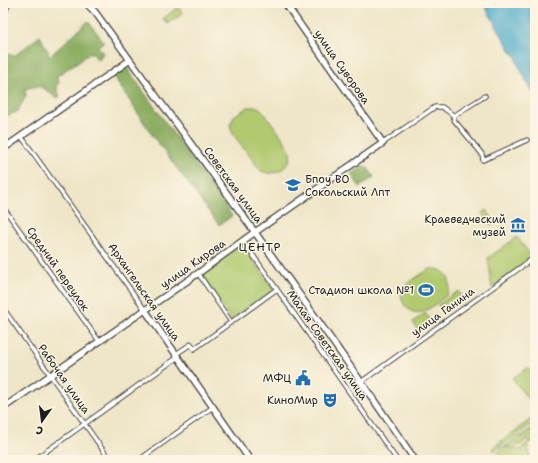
<svg xmlns="http://www.w3.org/2000/svg" width="538" height="463" font-family="'Shantell Sans',sans-serif">
<style>
.green{fill:#b1ca6f;stroke:#667346}
.forest{fill:#8cae62;stroke:#54653f}
.water{fill:#48a9c7;stroke:#326272}
.lines{fill:none;stroke-linecap:round;stroke-linejoin:round}
.street-casing{stroke:#3c3a36;stroke-width:5.5}
.secondary-casing{stroke:#3c3a36;stroke-width:8}
.street{stroke:#fff;stroke-width:3.5}
.secondary{stroke:#fff;stroke-width:5.5}
.labels{text-anchor:middle;dominant-baseline:central;stroke-width:3;stroke-linejoin:round;paint-order:stroke}
.street-label{font-size:11px;fill:#1c1c1c;stroke:#fcf5e5}
.poi-label{font-size:11px;fill:#1c1c1c;stroke:#fcf5e5;text-anchor:end}
.neighbourhood-label{font-size:12px;letter-spacing:1px;fill:#1c1c1c;stroke:#fcf5e5}
</style>
<rect width="100%" height="100%" fill="#fcf5e5"/>
<filter id="ink" filterUnits="userSpaceOnUse"><feTurbulence type="fractalNoise" baseFrequency=".025" numOctaves="2"/><feDisplacementMap in="SourceGraphic" scale="8" xChannelSelector="R" yChannelSelector="G"/><feConvolveMatrix kernelMatrix="1 2 1 2 8 2 1 2 1" color-interpolation-filters="sRGB"/></filter>
<filter id="wash" filterUnits="userSpaceOnUse"><feTurbulence type="fractalNoise" baseFrequency=".012" numOctaves="4" result="noise"/><feDisplacementMap in="SourceGraphic" scale="16" xChannelSelector="R" yChannelSelector="G"/><feGaussianBlur stdDeviation="0.9" result="paint"/><feColorMatrix in="noise" values="0 0 0 0 0 0 0 0 0 0 0 0 0 0 0 0 0 1.4 0 .05"/><feComposite in="paint" operator="in"/></filter>
<g filter="url(#wash)">
<rect width="100%" height="100%" fill="#efe6c8"/>
<!-- green -->
<path class="green" d="M178,7L183,13L168,24L163,19Z
M248,107H258L262,110C267,117 289,145 290,151C292,160 288,165 282,169C274,174 269,174 261,171L233,134L230,125L234,116Z
M486,210L495,222L490,225L482,213Z
M517,237L529,253L534,258L492,288C490,278 490,268 488,258Z
M242,244L274,290L231,320L201,274Z
M431,269C448,268 454,283 446,296C439,301 431,309 422,312C408,316 395,298 405,286C410,280 421,275 428,270Z
M458,291L462,297L443,311L438,305Z
M425,313L431,321L418,331L413,322Z
M528,368L535,377V392L527,398L512,378Z
M535,416V422L494,451L492,448Z
M535,426V440L528,443L525,433Z
M523,434L525,441C520,447 512,448 505,446Z
M527,444L531,460H504L498,452L503,447L521,450L524,445Z"/>
<!-- forest -->
<path class="forest" d="M88,21L104,42L98,46L103,53L98,61L92,52L57,76L59,83L56,86L60,97L55,98C44,87 40,84 25,89L26,96L17,112L3,117V52L14,56L40,36L50,56Z
M124,64L232,216L219,225L150,132L111,72Z
M363,166L367,167L374,177L360,187L351,174Z"/>
<!-- water -->
<path class="water" d="M483,3H535V97L517,63L516,55L512,53Z"/>
</g>
<g filter="url(#ink)">
<g class="lines">
<!-- street casing -->
<g class="street-casing">
<path id="street" d="M3,16L9,3
M453,115L454,120L482,154L483,160L527,140
M453,115H455L485,96
M21,136L145,310
M383,143L435,107H442L453,115
M3,207L99,341
M243,241L397,460
M198,273L231,322
M3,308L110,460
M176,354L191,344L194,349L277,289
M361,382L535,257
M34,460L178,357
M139,460L213,407"/>
</g>
<!-- secondary casing -->
<g class="secondary-casing">
<path id="secondary" d="M86,3L95,12C203,160 311,308 415,460
M3,149L130,60
M145,310L250,460
M3,408L200,272L248,237L383,143L285,3"/>
</g>
<!-- street -->
<use href="#street" class="street"/>
<!-- secondary -->
<use href="#secondary" class="secondary"/>
</g>
</g>
<!-- icons -->
<defs>
<g id="university-bare" transform="scale(1.2)"><path d="M0-5L7-2L0 1L-7-2ZM-4 1L0 2.5L4 1V4Q0 6-4 4Z" fill="#1f6fb2" stroke="#fcf5e5" stroke-width="2.5" paint-order="stroke"/></g>
<g id="museum-bare" transform="scale(1.2)"><path d="M0-6L6-3V-2H-6V-3ZM-5-1h2V3h-2ZM-1-1h2V3h-2ZM3-1h2V3H3ZM-6 4H6V6H-6Z" fill="#1f6fb2" stroke="#fcf5e5" stroke-width="2.5" paint-order="stroke"/></g>
<g id="stadium-bare" transform="scale(1.2)"><path d="M0-5a6.5 5 0 1 0 0 10a6.5 5 0 1 0 0-10ZM-3.5-1.8h7v3.6h-7Z" fill="#1f6fb2" stroke="#fcf5e5" stroke-width="2.5" paint-order="stroke"/></g>
<g id="civic-bare" transform="scale(1.2)"><path d="M-.6-6.5H3V-4.5H.6V-3L4-1V1h2V6H-6V1h2V-1L-.6-3ZM-1.2 2.5V6h2.4V2.5Z" fill="#1f6fb2" stroke="#fcf5e5" stroke-width="2.5" paint-order="stroke"/></g>
<g id="theatre-bare" transform="scale(1.2)"><path d="M-5-5.5Q0-4 5-5.5V0Q5 5 0 6Q-5 5-5 0ZM-3.3-2.5H-1v1.5H-3.3ZM1-2.5H3.3v1.5H1ZM-2.8 1Q0 5.5 2.8 1Z" fill="#1f6fb2" stroke="#fcf5e5" stroke-width="2.5" paint-order="stroke"/></g>
</defs>
<g fill-rule="evenodd">
<use href="#university-bare" x="293" y="185"/>
<use href="#museum-bare" x="518" y="225"/>
<use href="#stadium-bare" x="426" y="290"/>
<use href="#civic-bare" x="303" y="378"/>
<use href="#theatre-bare" x="330" y="400"/>
</g>
<g class="labels">
<!-- street labels -->
<g class="street-label">
<text transform="translate(342 67) rotate(55)">улица Суворова</text>
<text transform="translate(233 185) rotate(54)">Советская улица</text>
<text transform="translate(193 264) rotate(-35)">улица Кирова</text>
<text transform="translate(58 269) rotate(55)">Средний переулок</text>
<text transform="translate(144 292) rotate(55)">Архангельская улица</text>
<text transform="translate(443 312) rotate(-36)">улица Ганина</text>
<text transform="translate(327 345) rotate(55)">Малая Советская улица</text>
<text transform="translate(64 379) rotate(55)">Рабочая улица</text>
</g>
<!-- poi labels -->
<g class="poi-label">
<text x="305" y="179" text-anchor="start">Бпоу ВО<tspan x="305" dy="13">Сокольский Лпт</tspan></text>
<text x="506" y="219">Краеведческий<tspan x="506" dy="13">музей</tspan></text>
<text x="414" y="290">Стадион школа №1</text>
<text x="291" y="378">МФЦ</text>
<text x="318" y="400">КиноМир</text>
</g>
<!-- neighbourhood labels -->
<g class="neighbourhood-label">
<text x="260" y="247">ЦЕНТР</text>
</g>
</g>
<!-- margin -->
<rect width="538" height="463" fill="none" stroke="#fcf5e5" stroke-width="16"/>
<!-- north arrow -->
<g transform="translate(42 421) rotate(194)" stroke="#fcf5e5" stroke-width="3" paint-order="stroke">
<path d="M0-3L7 15L0 10L-7 15Z" fill="#1c1c1c"/>
<text y="-6" font-size="11" font-weight="bold" text-anchor="middle" fill="#1c1c1c">С</text>
</g>
</svg>
